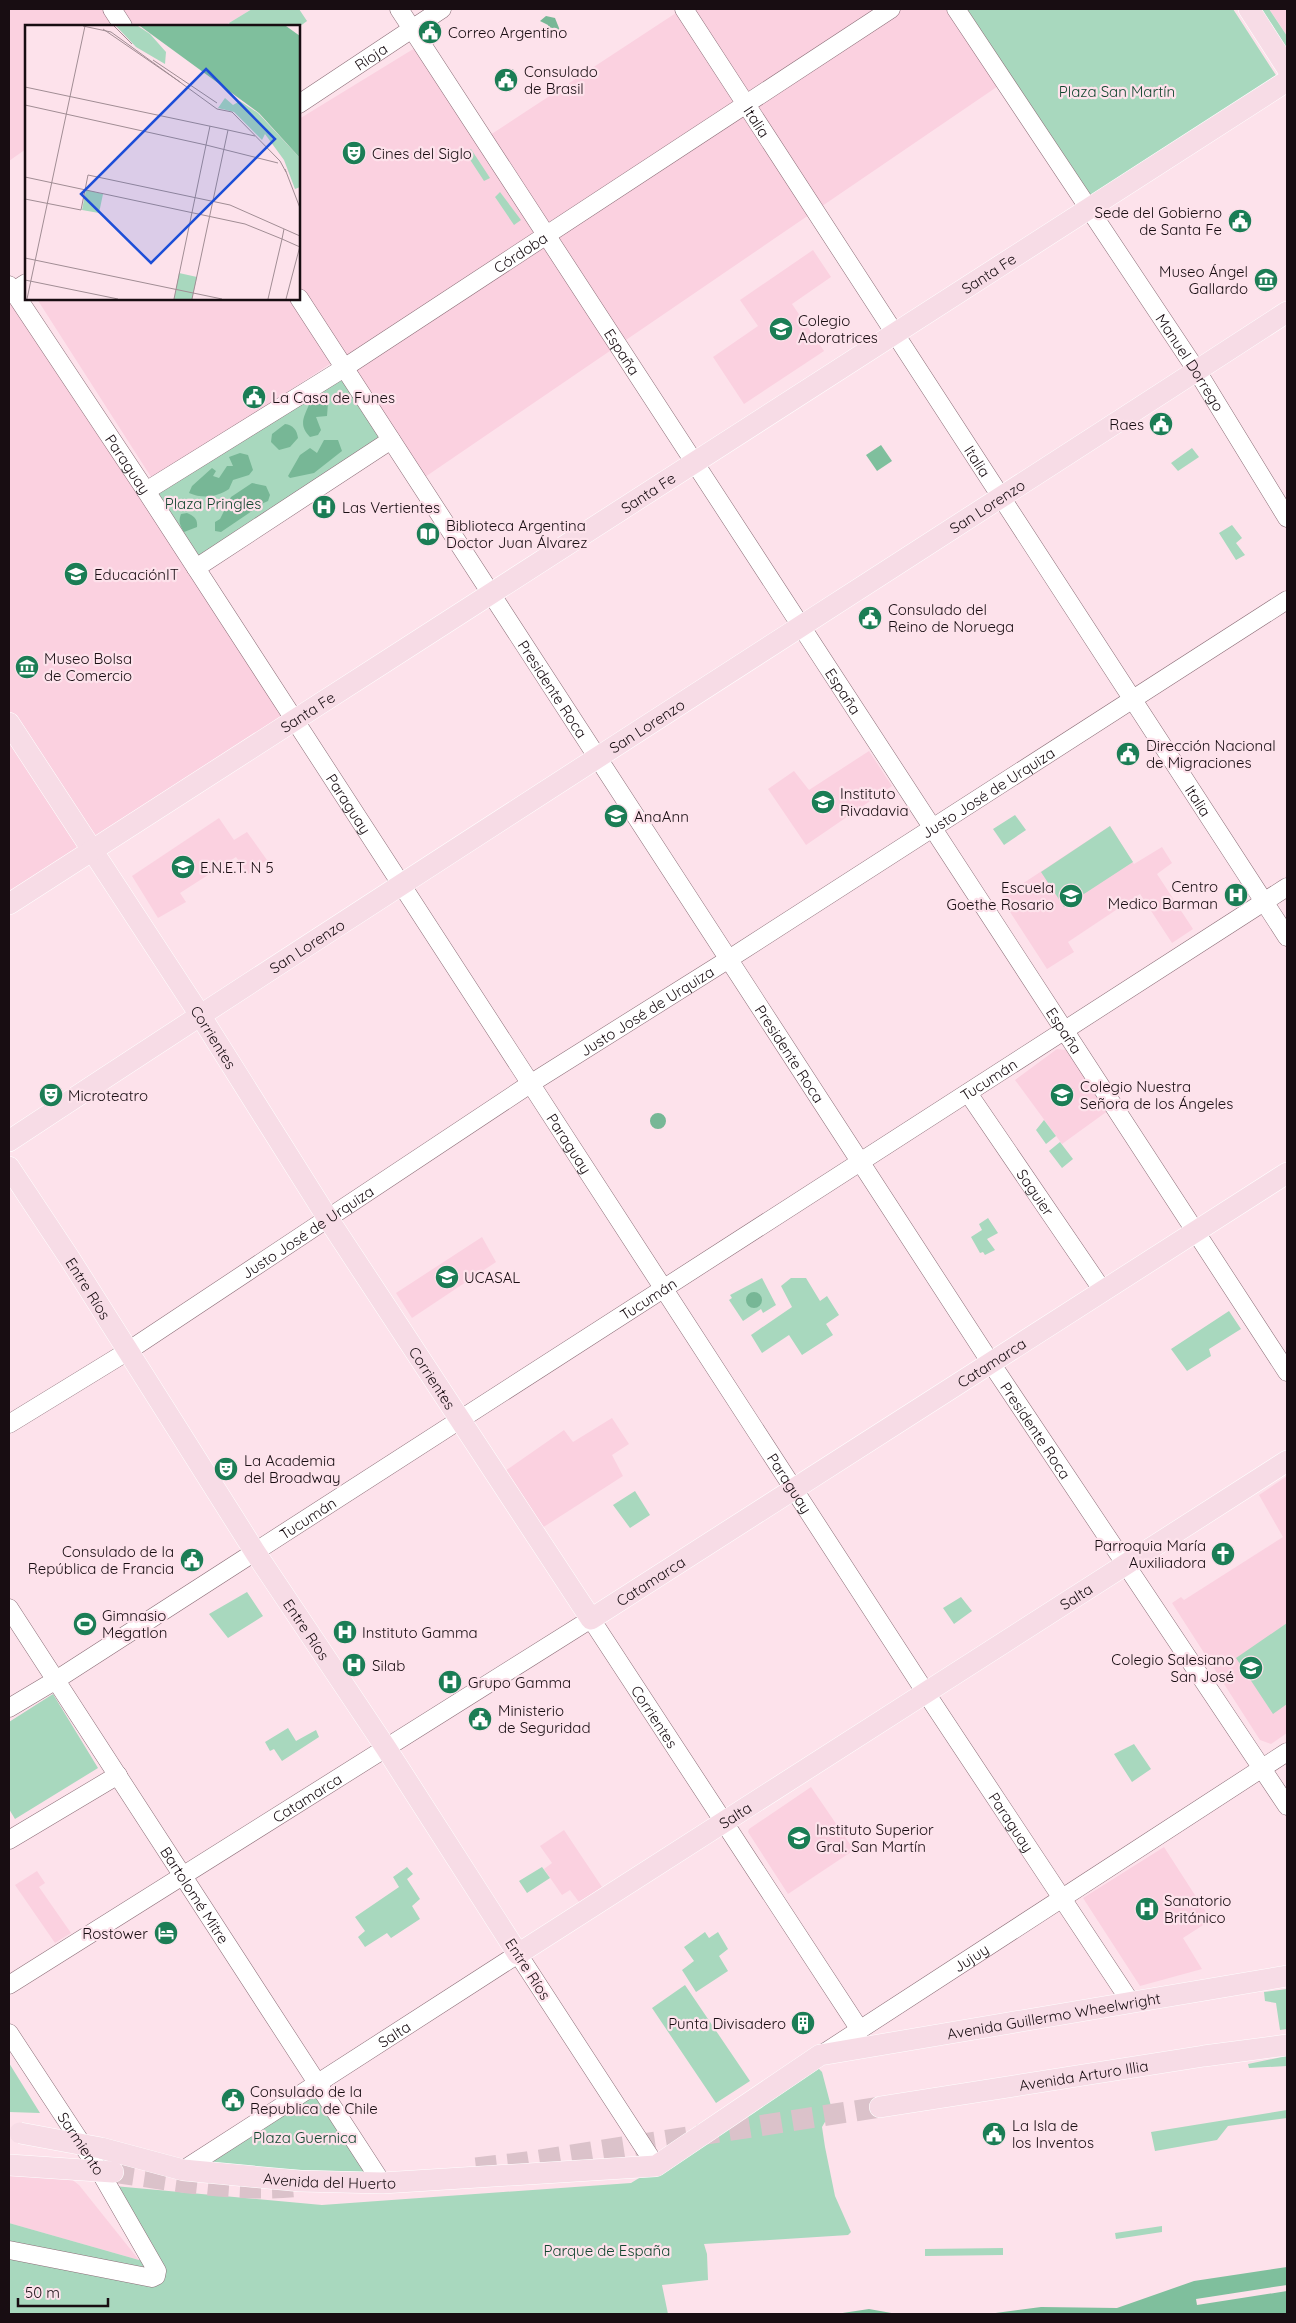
<svg xmlns="http://www.w3.org/2000/svg" width="1296" height="2323" font-family="Quicksand,sans-serif">
<style>
.built{fill:#fbd1e0}
.green{fill:#a8d8be}
.forest{fill:#77b796}
.water{fill:#7fbf9d}
.pier{fill:#fde2eb}
.lines{fill:none;stroke-linecap:round;stroke-linejoin:round}
.major-tunnel{stroke:#dbc2ca;stroke-width:21;stroke-dasharray:21 11;stroke-linecap:butt}
.minor-casing{stroke:#8c6e78;stroke-width:19}
.major-casing{stroke:#fff;stroke-width:22}
.minor{stroke:#fff;stroke-width:18}
.major{stroke:#f7dce6;stroke-width:21}
.major-bridge-casing{stroke:#fff;stroke-width:22;stroke-linecap:butt}
.major-bridge{stroke:#f7dce6;stroke-width:21}
.labels{text-anchor:middle;dominant-baseline:central;stroke-width:4.5;stroke-linejoin:round;paint-order:stroke}
.poi-label{font-size:15px;fill:#180d12;stroke:#fde2eb;text-anchor:start}
.street-label{font-size:15px;fill:#180d12;stroke:#fde2eb}
.park-label{font-size:15px;fill:#12462f;stroke:#fde2eb}
.inset-road{fill:none;stroke:#a18d94;stroke-width:1}
.view{fill:#1d4ed8;fill-opacity:0.15;stroke:#1d4ed8;stroke-width:2.5}
.inset-edge{fill:none;stroke:#180d12;stroke-width:2.5}
</style>
<rect width="100%" height="100%" fill="#fde2eb"/>
<!-- built -->
<path class="built" d="M9,9H252L224,26H26V149L9,161Z
M682,9H956L1004,82L425,477L333,362L153,480L37,299H299V119L428,40L484,139Z
M1269,9H1287V36L1278,22Z
M813,250L831,277L792,304L824,351L744,404L713,357L758,326L740,300Z
M9,285L294,719L9,904Z
M869,751L892,786L806,845L768,789L794,771L809,790Z
M219,818L234,840L247,832L267,860L248,874L236,857L180,893L186,902L158,918L132,876Z
M1110,826L1134,864L1162,847L1172,863L1157,874L1193,929L1172,943L1140,894L1068,942L1074,952L1047,969L1001,898Z
M1057,1049L1066,1050L1109,1110L1062,1144L1015,1080Z
M482,1237L496,1262L412,1318L396,1293Z
M612,1418L629,1444L612,1455L623,1476L542,1528L505,1471L564,1430L573,1442Z
M1287,1476V1733L1271,1744L1260,1740L1172,1603L1181,1597L1184,1600L1283,1537L1259,1495Z
M811,1787L854,1850L788,1894L748,1832L749,1829Z
M564,1830L602,1887L579,1902L570,1890L562,1895L544,1869L552,1863L540,1846Z
M1164,1847L1211,1920L1183,1938L1202,1969L1140,1986L1083,1898Z
M37,1871L45,1883L39,1887L71,1933L55,1943L15,1885Z
M9,2175L70,2178L79,2185L139,2260L9,2223Z"/>
<!-- green -->
<path class="green" d="M252,9H299L307,21L299,27L231,26L229,23Z
M967,9H1233L1281,83L1101,198L1088,196Z
M1260,9H1269L1287,36V50Z
M471,149L490,178L484,181L465,152Z
M500,192L521,220L514,225L495,197Z
M344,368L391,440L196,568L146,491Z
M1192,448L1199,457L1178,471L1171,463Z
M1232,525L1242,538L1236,543L1245,555L1236,560L1219,533Z
M1015,815L1026,830L1004,845L993,829Z
M1110,826L1133,862L1064,907L1041,872Z
M1044,1120L1056,1136L1046,1144L1036,1130Z
M1060,1142L1073,1159L1062,1168L1049,1151Z
M988,1218L998,1233L987,1239L995,1250L985,1255L983,1252L980,1253L971,1237L982,1230L979,1224Z
M762,1278L776,1305L763,1313L761,1309L743,1321L729,1300L732,1298L730,1295Z
M791,1278H806L820,1301L827,1296L839,1315L826,1324L833,1335L802,1355L789,1335L762,1353L751,1335L792,1307L781,1286Z
M1229,1311L1241,1329L1209,1349L1211,1356L1187,1371L1171,1349Z
M635,1491L650,1515L630,1528L613,1505Z
M247,1592L263,1616L228,1638L209,1614Z
M961,1597L972,1611L954,1624L943,1608Z
M1287,1623V1704L1273,1714L1236,1658Z
M53,1694L98,1768L15,1819L9,1809V1722Z
M288,1728L296,1741L316,1730L319,1737L282,1761L274,1749L270,1751L265,1742Z
M1134,1744L1151,1769L1132,1782L1114,1754Z
M407,1867L413,1874L407,1879L420,1899L412,1906L420,1919L391,1938L387,1933L365,1947L358,1937L365,1931L355,1917L399,1887L393,1877Z
M542,1867L550,1878L527,1893L519,1881Z
M705,1932L709,1938L718,1932L728,1949L719,1956L728,1971L696,1992L682,1970L694,1961L684,1947Z
M685,1985L750,2081L716,2103L652,2008Z
M1287,1989V2029L1280,2030L1276,2003L1265,2001L1264,1992Z
M1287,2056V2066L1249,2068L1248,2064Z
M9,2063L40,2113L9,2112Z
M818,2068L822,2072L832,2110L822,2127L825,2147L835,2196L851,2232L848,2235L704,2244L707,2254L708,2280L662,2285L668,2314H9V2223L139,2260L155,2256L114,2186L322,2205L631,2183Z
M315,2092L368,2172L200,2167Z
M1287,2110V2118L1228,2126L1217,2140L1155,2151L1151,2132Z
M1162,2226V2232L1116,2239L1115,2233Z
M1003,2248V2255L925,2256V2249Z"/>
<!-- forest -->
<path class="forest" d="M546,16L555,18L561,33L551,40L548,25L540,21Z
M318,403H328L327,416L316,417L321,430L318,435L310,437C299,426 303,418 309,405Z
M285,424C293,425 297,430 298,438L290,447L279,450L271,442L272,434Z
M324,440H338L342,451L314,473L290,478L288,476L300,455L310,448L317,453Z
M240,453L248,455L253,470L249,475L233,480L229,489C217,497 203,499 189,493L192,486L212,468L216,471L213,476L219,478L227,466H233L229,457Z
M252,483L266,486L270,495L268,501L252,508V511L221,532L215,531V522L220,519L231,497Z
M187,513C194,516 198,519 197,527L184,532C180,525 178,522 181,514Z
M650 1121a8 8 0 1 1 16 0a8 8 0 1 1-16 0Z
M746 1300a8 8 0 1 1 16 0a8 8 0 1 1-16 0Z"/>
<!-- water -->
<path class="water" d="M881,445L892,461L877,471L866,455Z
M1287,2267V2314H988L1041,2307L1117,2308L1194,2281Z
M869,2309L897,2314H836Z"/>
<!-- pier -->
<path class="pier" d="M1287,2285V2291L1197,2305L1196,2299Z"/>
<g class="lines">
<!-- major-tunnel -->
<path class="major-tunnel" d="M476,2168L527,2162L880,2107
M113,2172C175,2181 239,2193 302,2186"/>
<!-- minor casing -->
<g class="minor-casing">
<g id="minor">
<path d="M112,9L123,26"/>
<path id="s1" d="M399,9L1287,1372"/>
<path id="s2" d="M684,9L1287,937"/>
<path id="s3" d="M956,9L1197,371L1287,518"/>
<path id="s4" d="M299,104L442,9"/>
<path id="s5" d="M9,285L146,491L926,1693L1130,2001"/>
<path d="M9,294L26,283"/>
<path id="s6" d="M299,298L991,1363L1287,1806"/>
<path id="s7" d="M146,491L344,368L891,9"/>
<path d="M196,568L391,440"/>
<path id="s8" d="M968,1093L1103,1291"/>
<path id="s9" d="M9,1424L128,1351L530,1084L729,959L1287,600"/>
<path id="s10" d="M9,1608L382,2183"/>
<path id="s11" d="M9,1708L56,1680L1287,887"/>
<path d="M9,1840L118,1775"/>
<path id="s12" d="M9,1985L591,1619L860,2030"/>
<path id="s13" d="M9,2033L99,2170L157,2271L156,2276L152,2278L9,2250"/>
<path id="s14" d="M824,2053L1287,1752"/>
<path id="s15" d="M183,2170L518,1954L656,2166"/>
</g>
</g>
<!-- major casing -->
<g class="major-casing">
<g id="major">
<path d="M1249,9L1287,68"/>
<path id="s16" d="M9,723L200,1015L327,1217L591,1619L1287,1173"/>
<path id="s17" d="M9,904L1287,81"/>
<path id="s18" d="M9,1141C433,861 861,589 1287,312"/>
<path id="s19" d="M9,1167L70,1259L255,1552L386,1748L518,1954L1287,1461"/>
<path id="s20" d="M880,2107L1204,2056L1287,2045"/>
<path id="s21" d="M101,2148L183,2170L300,2181L382,2183L656,2166L820,2055L1287,1976"/>
<path d="M9,2165L113,2172"/>
</g>
</g>
<!-- minor -->
<use href="#minor" class="minor"/>
<!-- major -->
<use href="#major" class="major"/>
<!-- major-bridge casing -->
<g class="major-bridge-casing">
<path id="major-bridge" d="M20,2133L101,2148"/>
</g>
<!-- major-bridge -->
<use href="#major-bridge" class="major-bridge"/>
</g>
<!-- icons -->
<defs>
<g id="civic-disc" transform="scale(1.25)"><circle r="9.5" fill="#1b7d55" stroke="#fde2eb"/><path d="M-.6-6.5H3V-4.5H.6V-3L4-1V1h2V6H-6V1h2V-1L-.6-3ZM-1.2 2.5V6h2.4V2.5Z" fill="#fff"/></g>
<g id="theatre-disc" transform="scale(1.25)"><circle r="9.5" fill="#1b7d55" stroke="#fde2eb"/><path d="M-5-5.5Q0-4 5-5.5V0Q5 5 0 6Q-5 5-5 0ZM-3.3-2.5H-1v1.5H-3.3ZM1-2.5H3.3v1.5H1ZM-2.8 1Q0 5.5 2.8 1Z" fill="#fff"/></g>
<g id="museum-disc" transform="scale(1.25)"><circle r="9.5" fill="#1b7d55" stroke="#fde2eb"/><path d="M0-6L6-3V-2H-6V-3ZM-5-1h2V3h-2ZM-1-1h2V3h-2ZM3-1h2V3H3ZM-6 4H6V6H-6Z" fill="#fff"/></g>
<g id="school-disc" transform="scale(1.25)"><circle r="9.5" fill="#1b7d55" stroke="#fde2eb"/><path d="M0-5L7-2L0 1L-7-2ZM-4 1L0 2.5L4 1V4Q0 6-4 4Z" fill="#fff"/></g>
<g id="hospital-disc" transform="scale(1.25)"><circle r="9.5" fill="#1b7d55" stroke="#fde2eb"/><path d="M-5-5h3v3.5h4V-5h3V5h-3V1.5h-4V5h-3Z" fill="#fff"/></g>
<g id="library-disc" transform="scale(1.25)"><circle r="9.5" fill="#1b7d55" stroke="#fde2eb"/><path d="M-6-4Q-3-5.5-.7-3.5V5Q-3 3-6 4ZM6-4Q3-5.5 .7-3.5V5Q3 3 6 4Z" fill="#fff"/></g>
<g id="university-disc" transform="scale(1.25)"><circle r="9.5" fill="#1b7d55" stroke="#fde2eb"/><path d="M0-5L7-2L0 1L-7-2ZM-4 1L0 2.5L4 1V4Q0 6-4 4Z" fill="#fff"/></g>
<g id="church-disc" transform="scale(1.25)"><circle r="9.5" fill="#1b7d55" stroke="#fde2eb"/><path d="M-1.2-6h2.4v3.5h3.3v2.4h-3.3V6h-2.4V-.1h-3.3v-2.4h3.3Z" fill="#fff"/></g>
<g id="stadium-disc" transform="scale(1.25)"><circle r="9.5" fill="#1b7d55" stroke="#fde2eb"/><path d="M0-5a6.5 5 0 1 0 0 10a6.5 5 0 1 0 0-10ZM-3.5-1.8h7v3.6h-7Z" fill="#fff"/></g>
<g id="hotel-disc" transform="scale(1.25)"><circle r="9.5" fill="#1b7d55" stroke="#fde2eb"/><path d="M-6-4.5h1.5V1H6V5H4.5V3h-9V5H-6ZM-4 0a1.8 1.8 0 1 1 3.6 0ZM.5 0V-2.5h3Q6-2.5 6 0Z" fill="#fff"/></g>
<g id="building-disc" transform="scale(1.25)"><circle r="9.5" fill="#1b7d55" stroke="#fde2eb"/><path d="M-4-6H4V6H1V3H-1V6H-4ZM-2.5-4.3h1.7v1.8h-1.7ZM.8-4.3h1.7v1.8H.8ZM-2.5-1h1.7V.8h-1.7ZM.8-1h1.7V.8H.8Z" fill="#fff"/></g>
</defs>
<g fill-rule="evenodd">
<use href="#civic-disc" x="430" y="32"/>
<use href="#civic-disc" x="506" y="80"/>
<use href="#theatre-disc" x="354" y="153"/>
<use href="#civic-disc" x="1240" y="221"/>
<use href="#museum-disc" x="1266" y="280"/>
<use href="#school-disc" x="781" y="329"/>
<use href="#civic-disc" x="254" y="397"/>
<use href="#civic-disc" x="1161" y="424"/>
<use href="#hospital-disc" x="324" y="507"/>
<use href="#library-disc" x="428" y="534"/>
<use href="#university-disc" x="76" y="574"/>
<use href="#civic-disc" x="870" y="618"/>
<use href="#museum-disc" x="27" y="667"/>
<use href="#civic-disc" x="1128" y="754"/>
<use href="#school-disc" x="823" y="802"/>
<use href="#university-disc" x="616" y="816"/>
<use href="#school-disc" x="183" y="867"/>
<use href="#hospital-disc" x="1236" y="895"/>
<use href="#school-disc" x="1071" y="896"/>
<use href="#theatre-disc" x="51" y="1095"/>
<use href="#school-disc" x="1062" y="1095"/>
<use href="#university-disc" x="447" y="1277"/>
<use href="#theatre-disc" x="226" y="1469"/>
<use href="#church-disc" x="1223" y="1554"/>
<use href="#civic-disc" x="192" y="1560"/>
<use href="#stadium-disc" x="85" y="1624"/>
<use href="#hospital-disc" x="345" y="1632"/>
<use href="#hospital-disc" x="354" y="1665"/>
<use href="#university-disc" x="1251" y="1668"/>
<use href="#hospital-disc" x="450" y="1682"/>
<use href="#civic-disc" x="480" y="1719"/>
<use href="#school-disc" x="799" y="1838"/>
<use href="#hospital-disc" x="1147" y="1909"/>
<use href="#hotel-disc" x="166" y="1933"/>
<use href="#building-disc" x="803" y="2023"/>
<use href="#civic-disc" x="233" y="2100"/>
<use href="#civic-disc" x="994" y="2134"/>
</g>
<g class="labels">
<!-- poi labels -->
<g class="poi-label">
<text x="448" y="32">Correo Argentino</text>
<text x="524" y="71">Consulado<tspan x="524" dy="17">de Brasil</tspan></text>
<text x="372" y="153">Cines del Siglo</text>
<text x="1222" y="212" text-anchor="end">Sede del Gobierno<tspan x="1222" dy="17">de Santa Fe</tspan></text>
<text x="1248" y="271" text-anchor="end">Museo Ángel<tspan x="1248" dy="17">Gallardo</tspan></text>
<text x="798" y="320">Colegio<tspan x="798" dy="17">Adoratrices</tspan></text>
<text x="272" y="397">La Casa de Funes</text>
<text x="1144" y="424" text-anchor="end">Raes</text>
<text x="342" y="507">Las Vertientes</text>
<text x="446" y="525">Biblioteca Argentina<tspan x="446" dy="17">Doctor Juan Álvarez</tspan></text>
<text x="94" y="574">EducaciónIT</text>
<text x="888" y="609">Consulado del<tspan x="888" dy="17">Reino de Noruega</tspan></text>
<text x="44" y="658">Museo Bolsa<tspan x="44" dy="17">de Comercio</tspan></text>
<text x="1146" y="745">Dirección Nacional<tspan x="1146" dy="17">de Migraciones</tspan></text>
<text x="840" y="793">Instituto<tspan x="840" dy="17">Rivadavia</tspan></text>
<text x="634" y="816">AnaAnn</text>
<text x="200" y="867">E.N.E.T. N 5</text>
<text x="1218" y="886" text-anchor="end">Centro<tspan x="1218" dy="17">Medico Barman</tspan></text>
<text x="1054" y="887" text-anchor="end">Escuela<tspan x="1054" dy="17">Goethe Rosario</tspan></text>
<text x="1080" y="1086">Colegio Nuestra<tspan x="1080" dy="17">Señora de los Ángeles</tspan></text>
<text x="68" y="1095">Microteatro</text>
<text x="464" y="1277">UCASAL</text>
<text x="244" y="1460">La Academia<tspan x="244" dy="17">del Broadway</tspan></text>
<text x="1206" y="1545" text-anchor="end">Parroquia María<tspan x="1206" dy="17">Auxiliadora</tspan></text>
<text x="174" y="1551" text-anchor="end">Consulado de la<tspan x="174" dy="17">República de Francia</tspan></text>
<text x="102" y="1615">Gimnasio<tspan x="102" dy="17">Megatlon</tspan></text>
<text x="362" y="1632">Instituto Gamma</text>
<text x="1234" y="1659" text-anchor="end">Colegio Salesiano<tspan x="1234" dy="17">San José</tspan></text>
<text x="372" y="1665">Silab</text>
<text x="468" y="1682">Grupo Gamma</text>
<text x="498" y="1710">Ministerio<tspan x="498" dy="17">de Seguridad</tspan></text>
<text x="816" y="1829">Instituto Superior<tspan x="816" dy="17">Gral. San Martín</tspan></text>
<text x="1164" y="1900">Sanatorio<tspan x="1164" dy="17">Británico</tspan></text>
<text x="148" y="1933" text-anchor="end">Rostower</text>
<text x="786" y="2023" text-anchor="end">Punta Divisadero</text>
<text x="250" y="2091">Consulado de la<tspan x="250" dy="17">Republica de Chile</tspan></text>
<text x="1012" y="2125">La Isla de<tspan x="1012" dy="17">los Inventos</tspan></text>
</g>
<!-- street labels -->
<g class="street-label">
<text stroke="none"><textPath href="#s4" startOffset="86">Rioja</textPath></text>
<text stroke="none"><textPath href="#s2" startOffset="134">Italia</textPath></text>
<text stroke="none"><textPath href="#s7" startOffset="444">Córdoba</textPath></text>
<text stroke="none"><textPath href="#s17" startOffset="1165">Santa Fe</textPath></text>
<text stroke="none"><textPath href="#s1" startOffset="409">España</textPath></text>
<text stroke="none"><textPath href="#s3" startOffset="424">Manuel Dorrego</textPath></text>
<text stroke="none"><textPath href="#s2" startOffset="539">Italia</textPath></text>
<text stroke="none"><textPath href="#s5" startOffset="215">Paraguay</textPath></text>
<text stroke="none"><textPath href="#s17" startOffset="760">Santa Fe</textPath></text>
<text stroke="none"><textPath href="#s18" startOffset="1166">San Lorenzo</textPath></text>
<text stroke="none"><textPath href="#s6" startOffset="466">Presidente Roca</textPath></text>
<text stroke="none"><textPath href="#s1" startOffset="814">España</textPath></text>
<text stroke="none"><textPath href="#s17" startOffset="355">Santa Fe</textPath></text>
<text stroke="none"><textPath href="#s18" startOffset="761">San Lorenzo</textPath></text>
<text stroke="none"><textPath href="#s9" startOffset="1165">Justo José de Urquiza</textPath></text>
<text stroke="none"><textPath href="#s2" startOffset="944">Italia</textPath></text>
<text stroke="none"><textPath href="#s5" startOffset="620">Paraguay</textPath></text>
<text stroke="none"><textPath href="#s18" startOffset="356">San Lorenzo</textPath></text>
<text stroke="none"><textPath href="#s9" startOffset="760">Justo José de Urquiza</textPath></text>
<text stroke="none"><textPath href="#s1" startOffset="1219">España</textPath></text>
<text stroke="none"><textPath href="#s16" startOffset="375">Corrientes</textPath></text>
<text stroke="none"><textPath href="#s6" startOffset="901">Presidente Roca</textPath></text>
<text stroke="none"><textPath href="#s11" startOffset="1164">Tucumán</textPath></text>
<text stroke="none"><textPath href="#s5" startOffset="1025">Paraguay</textPath></text>
<text stroke="none"><textPath href="#s8" startOffset="120">Saguier</textPath></text>
<text stroke="none"><textPath href="#s9" startOffset="355">Justo José de Urquiza</textPath></text>
<text stroke="none"><textPath href="#s19" startOffset="145">Entre Ríos</textPath></text>
<text stroke="none"><textPath href="#s11" startOffset="759">Tucumán</textPath></text>
<text stroke="none"><textPath href="#s16" startOffset="1544">Catamarca</textPath></text>
<text stroke="none"><textPath href="#s16" startOffset="780">Corrientes</textPath></text>
<text stroke="none"><textPath href="#s6" startOffset="1351">Presidente Roca</textPath></text>
<text stroke="none"><textPath href="#s5" startOffset="1430">Paraguay</textPath></text>
<text stroke="none"><textPath href="#s11" startOffset="354">Tucumán</textPath></text>
<text stroke="none"><textPath href="#s16" startOffset="1139">Catamarca</textPath></text>
<text stroke="none"><textPath href="#s19" startOffset="1600">Salta</textPath></text>
<text stroke="none"><textPath href="#s19" startOffset="550">Entre Ríos</textPath></text>
<text stroke="none"><textPath href="#s12" startOffset="804">Corrientes</textPath></text>
<text stroke="none"><textPath href="#s12" startOffset="352">Catamarca</textPath></text>
<text stroke="none"><textPath href="#s19" startOffset="1195">Salta</textPath></text>
<text stroke="none"><textPath href="#s5" startOffset="1835">Paraguay</textPath></text>
<text stroke="none"><textPath href="#s10" startOffset="342">Bartolomé Mitre</textPath></text>
<text stroke="none"><textPath href="#s14" startOffset="175">Jujuy</textPath></text>
<text transform="translate(528 1969) rotate(57)">Entre Ríos</text>
<text stroke="none"><textPath href="#s21" startOffset="994">Avenida Guillermo Wheelwright</textPath></text>
<text stroke="none"><textPath href="#s15" startOffset="251">Salta</textPath></text>
<text stroke="none"><textPath href="#s20" startOffset="206">Avenida Arturo Illia</textPath></text>
<text stroke="none"><textPath href="#s13" startOffset="132">Sarmiento</textPath></text>
<text stroke="none"><textPath href="#s21" startOffset="232">Avenida del Huerto</textPath></text>
</g>
<!-- park labels -->
<g class="park-label">
<text x="1117" y="91">Plaza San Martín</text>
<text x="213" y="503">Plaza Pringles</text>
<text x="305" y="2137">Plaza Guernica</text>
<text x="607" y="2250">Parque de España</text>
</g>
</g>
<!-- overview -->
<g transform="translate(25 25)">
<rect width="275" height="275" fill="#fde2eb"/>
<path d="M91,1H113L125,9L141,27L140,39L111,22ZM200,73L208,80L215,76L233,88L275,133V162L270,164L259,135L240,109L237,115L209,87L193,83ZM61,165L78,169L74,188L57,185ZM154,248L172,252L167,274H149Z" fill="#a8d8be"/>
<path d="M115,1H261L275,11V133L234,88Z" fill="#7fbf9d"/>
<path class="inset-road" d="M58,1L86,7L192,84L207,87L255,136L261,147M89,1L107,19M78,4L155,57M128,35L192,78M0,62L203,105L167,274M0,80L181,120L149,274M185,101L181,120L253,138M203,105L230,111M260,144L275,183M0,152L220,199L257,214L243,274M0,174L56,185L63,150L205,180L275,211M259,204L257,214L275,222M0,233L197,274M0,255L93,274M2,274L60,1M261,274L275,221"/>
<path class="view" d="M181,44L250,114L126,238L56,169Z"/>
<rect width="275" height="275" class="inset-edge"/>
</g>
<!-- border -->
<rect width="1296" height="2323" fill="none" stroke="#180d12" stroke-width="20"/>
<!-- scale -->
<path d="M18 2298v8h90v-8" fill="none" stroke="#180d12" stroke-width="2.5"/>
<text x="25" y="2298" font-size="15" fill="#180d12" stroke="#fde2eb" stroke-width="4" paint-order="stroke">50 m</text>
</svg>
